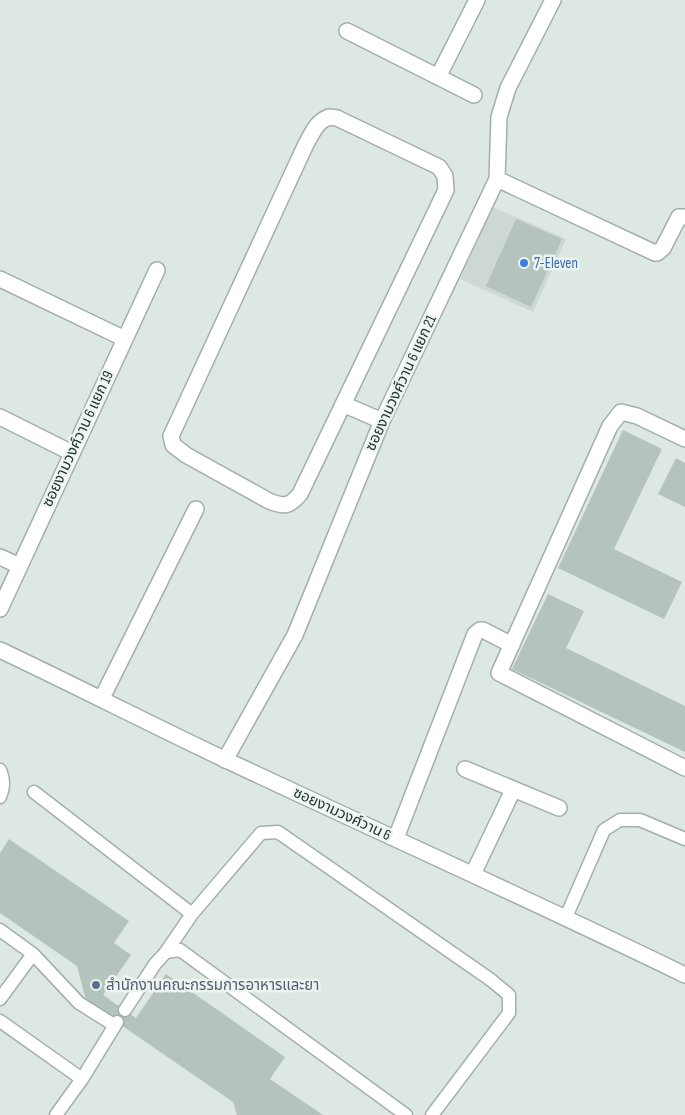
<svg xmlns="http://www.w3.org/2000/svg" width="685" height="1115" font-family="'Sofia Sans Condensed','Noto Sans Thai',sans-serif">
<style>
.built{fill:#cdd8d2}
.building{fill:#b4c3bc}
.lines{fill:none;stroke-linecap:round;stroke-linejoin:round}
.service-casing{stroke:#a2afaa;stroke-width:15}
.minor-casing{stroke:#a2afaa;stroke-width:18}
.tertiary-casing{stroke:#a2afaa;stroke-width:18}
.service{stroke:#fff;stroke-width:12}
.minor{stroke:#fff;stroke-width:15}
.tertiary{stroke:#fff;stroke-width:15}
.shop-dot{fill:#3f7fe0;stroke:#eef5f1;stroke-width:2}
.service-dot{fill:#5c6f8a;stroke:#eef5f1;stroke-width:2}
.labels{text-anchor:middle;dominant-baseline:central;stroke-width:5;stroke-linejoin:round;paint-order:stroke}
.shop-label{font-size:15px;fill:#366cbe;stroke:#eef5f1;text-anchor:start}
.street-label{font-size:15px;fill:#213630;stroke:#eef5f1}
.service-label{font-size:15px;fill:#4e5e75;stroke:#eef5f1;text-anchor:start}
</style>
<rect width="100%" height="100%" fill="#dee8e3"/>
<!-- built -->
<path class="built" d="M493,207L566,239L533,312L460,279Z"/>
<!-- building -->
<path class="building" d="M516,219L562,239L531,307L486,286Z
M623,430L662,449L614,549L682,582L664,619L558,568Z
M676,458L685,463V507L658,494Z
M548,594L584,611L566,648L685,706V752L512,669Z
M9,839L129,921L114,943L131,955L103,995L136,1018L166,974L285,1057L270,1079L323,1115H237L233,1102L86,1001L77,966L0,913V853Z"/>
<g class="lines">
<!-- service casing -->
<g class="service-casing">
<path id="service" d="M0,770C4,780 4,787 0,797
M34,792L192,914
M566,917L604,830L620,820H640L685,839
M0,930L33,954L79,1003L114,1025
M166,952L192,914L261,833L278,832L491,980L509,995V1013L432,1115
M0,999L33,954
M125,1010L155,964L166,952L180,950L406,1115
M0,1021L82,1079
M56,1115L82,1079L117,1022"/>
</g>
<!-- minor casing -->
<g class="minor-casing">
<path id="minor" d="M347,31L474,95
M438,77L477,0
M329,117L337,118L439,167L445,176L446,190L300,494C289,507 284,507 269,501L186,455L173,445L171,436L306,144C313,132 316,122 329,117Z
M497,179L655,253H657L663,248L679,217H685
M0,279L125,339
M343,404L382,421
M0,417L72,453
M685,439L637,416L621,412L610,426L499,673L685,768
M0,557L20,566
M0,609L157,270
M102,698L196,509
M225,760L295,635L382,421L497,179L499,117L508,88L553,0
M465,769L559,808
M396,838L475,634L480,630H483L512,645
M473,874L513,790"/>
</g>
<!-- tertiary casing -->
<g class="tertiary-casing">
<path id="tertiary" d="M0,650C76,686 150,724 226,760C379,832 533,901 685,975"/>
</g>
<!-- service -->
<use href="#service" class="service"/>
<!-- minor -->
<use href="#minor" class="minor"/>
<!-- tertiary -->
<use href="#tertiary" class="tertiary"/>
</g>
<!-- markers -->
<circle class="shop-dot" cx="524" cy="263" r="5"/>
<circle class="service-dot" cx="96" cy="985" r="5"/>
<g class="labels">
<!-- shop labels -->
<g class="shop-label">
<text x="534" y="263">7-Eleven</text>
</g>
<!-- street labels -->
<g class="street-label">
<text transform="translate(401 383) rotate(-65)">ซอยงามวงศ์วาน 6 แยก 21</text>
<text transform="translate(78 439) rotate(-65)">ซอยงามวงศ์วาน 6 แยก 19</text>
<text transform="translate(342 814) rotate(25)">ซอยงามวงศ์วาน 6</text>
</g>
<!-- service labels -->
<g class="service-label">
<text x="106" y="985">สำนักงานคณะกรรมการอาหารและยา</text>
</g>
</g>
</svg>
